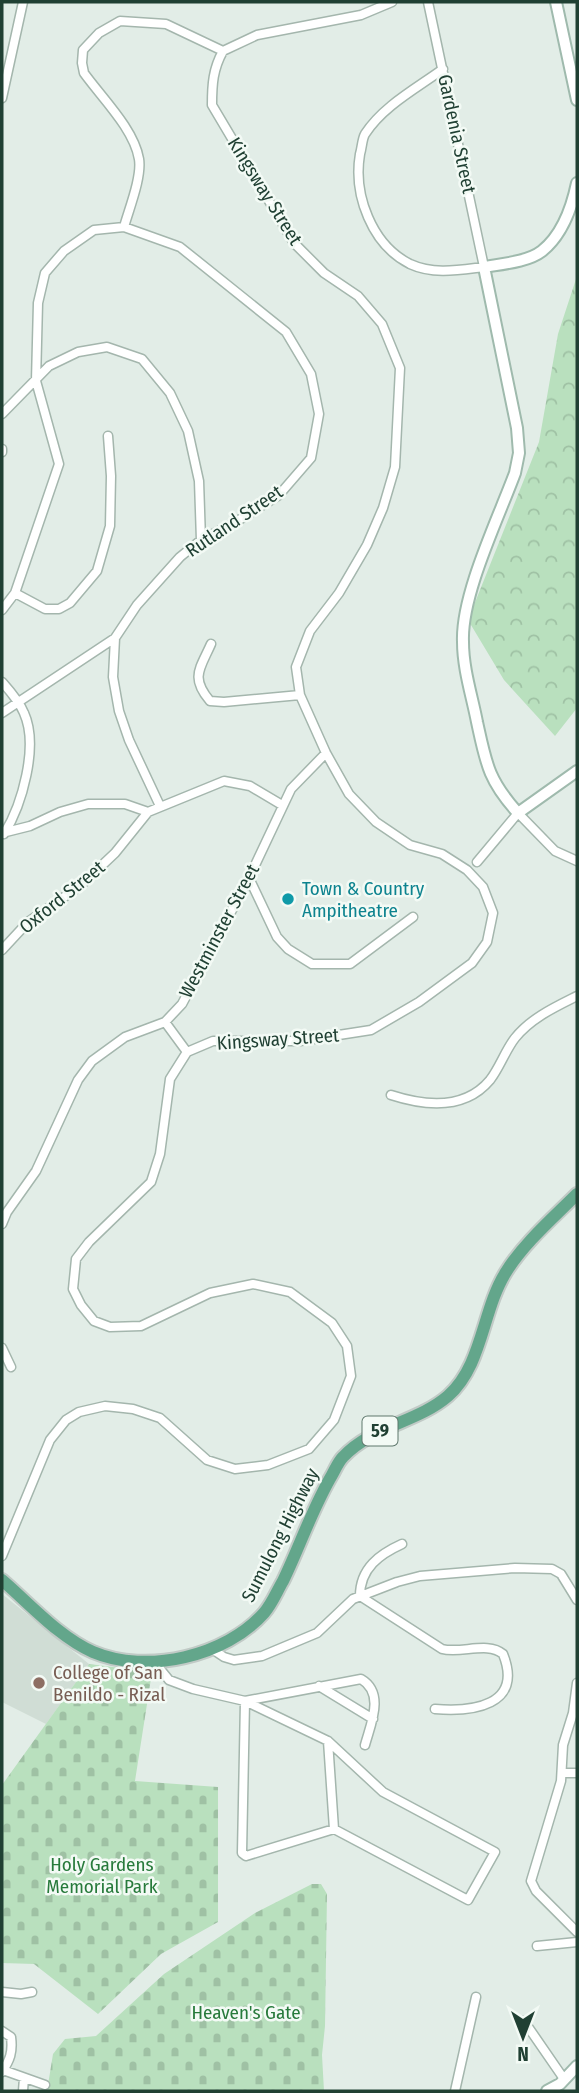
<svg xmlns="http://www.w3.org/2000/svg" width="579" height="2093" font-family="'Fira Sans Condensed',sans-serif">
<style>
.built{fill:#d0ddd5}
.forest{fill:url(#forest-crowns)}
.cemetery{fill:url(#cemetery-stones)}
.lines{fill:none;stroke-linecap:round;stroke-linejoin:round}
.street-casing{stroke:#a4b6ad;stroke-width:11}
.secondary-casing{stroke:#9fbaad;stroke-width:14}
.primary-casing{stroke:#c1cac6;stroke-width:16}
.street{stroke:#fff;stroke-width:8}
.secondary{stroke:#fff;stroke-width:10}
.primary{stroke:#63a68b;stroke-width:12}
.culture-dot{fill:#0f9aa8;stroke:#f3faf5;stroke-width:2.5}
.education-dot{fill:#8d6e63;stroke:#f3faf5;stroke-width:2.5}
.labels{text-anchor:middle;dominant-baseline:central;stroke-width:5;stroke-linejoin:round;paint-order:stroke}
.shield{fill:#f3faf5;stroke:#5f786d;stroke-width:2}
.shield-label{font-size:18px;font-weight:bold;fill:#204033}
.street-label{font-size:19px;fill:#204033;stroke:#f3faf5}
.culture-label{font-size:19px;fill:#0d838f;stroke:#f3faf5;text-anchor:start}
.education-label{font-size:19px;fill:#785e54;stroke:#f3faf5;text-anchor:start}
.park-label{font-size:19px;fill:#277a3b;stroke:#f3faf5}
</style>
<defs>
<pattern id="forest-crowns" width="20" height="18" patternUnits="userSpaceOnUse" patternTransform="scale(1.75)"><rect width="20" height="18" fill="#b9e0be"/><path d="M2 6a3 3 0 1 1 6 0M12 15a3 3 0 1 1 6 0" fill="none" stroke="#9fc1a4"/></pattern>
<pattern id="cemetery-stones" width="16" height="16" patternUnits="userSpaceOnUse" patternTransform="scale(1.75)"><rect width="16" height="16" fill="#b9e0be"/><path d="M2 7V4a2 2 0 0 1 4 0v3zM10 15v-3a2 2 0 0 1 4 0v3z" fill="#9fc1a4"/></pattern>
</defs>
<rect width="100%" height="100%" fill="#e2ede7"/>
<!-- built -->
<path class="built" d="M2,1594L89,1664L46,1724L2,1702Z"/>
<!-- forest -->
<path class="forest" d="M577,276V708L555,736L504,680L468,620L539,442L558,334Z"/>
<!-- cemetery -->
<path class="cemetery" d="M89,1664L152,1672L135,1781L218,1787V1922L161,1954L98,2014L34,1964L2,1963V1785Z
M312,1884H321L327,1894L325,2026L322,2055L324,2091H47L53,2054L65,2039L96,2036L164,1974L255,1913Z"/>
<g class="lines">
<!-- street casing -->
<g class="street-casing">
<path id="street" d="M428,2L484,267C459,270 434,275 410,264C372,245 353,195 360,154C362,148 362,139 365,134C383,106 417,88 443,69
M223,51L257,35L361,15L392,2
M2,98L23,2
M124,227C129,209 142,177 139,159C134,129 102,98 84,73L82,63L83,50L99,33L120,21L166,24L223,51
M2,414L49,366L78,352L107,347L142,359L170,393L188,431L199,481L201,540
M2,449V452
M15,593L45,609H59L70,603L97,571L110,526L111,476L108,436
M2,610L15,593L59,464L36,381L38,303L45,273L64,251L94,230L124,227L180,247L286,332L311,374L319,414L311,458L279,495L231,525L201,540L180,557L137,605L115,638L113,677L119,711L129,740L160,806
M211,644C200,669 190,677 210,701L224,702L300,695
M2,682C10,691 19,701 24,713C39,746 22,805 4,834
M2,713L115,638
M2,833L30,826L60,812L88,804H125L148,812L224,781L250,786L282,805
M477,862L518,813L555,851L577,861
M249,878L277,937L288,949L312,964H350L413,917
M2,950L28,922L80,886L115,853L148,812
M165,1022L187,1052
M391,1095C425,1106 465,1110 490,1080C500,1067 505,1051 515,1038C531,1018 555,1007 577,996
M2,1224L7,1212L36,1171L78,1080L92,1061L125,1037L165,1022L182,1004L249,878L291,789L326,753
M2,1348L11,1367
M2,1556L50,1440L66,1420L79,1412L105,1406L133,1409L160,1418L207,1460L235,1469L268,1465L309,1449L334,1420L351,1376L347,1346L332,1323L290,1292L253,1284L210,1293L141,1326L110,1327L94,1321L81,1305L73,1289L76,1259L89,1242L151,1182L160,1154L170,1079L187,1052L213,1041H300L371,1030L419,1002L472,963L487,942L493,913L483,887L467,870L442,854L410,845L376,822L349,794L326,753L300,695L296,667L310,631L339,593L367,545L383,508L395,467L400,368L382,324L358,296L324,273L294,243L212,105C212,84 213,69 223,51
M360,1596L442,1649C461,1654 488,1641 503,1654C524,1706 472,1712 435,1709
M360,1596C360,1568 380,1554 402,1544
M212,1649L224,1657L234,1660L262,1656L317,1633L353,1599L397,1582L420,1576L515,1568L552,1569L561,1574L577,1600
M159,1660L160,1669L169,1680L193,1689L245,1701L328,1741L383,1792L495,1852L468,1900L334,1829L328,1741
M577,1683L573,1713L563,1745L561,1781L531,1881L536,1891L577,1932
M319,1686L373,1719
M562,1773H577
M334,1829L246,1856L242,1853L245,1701L361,1679C385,1693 371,1723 365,1745
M537,1946L577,1942
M2,1992L21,1994L32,1992
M524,2021L564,2079
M2,2031L11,2037C13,2052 10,2060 2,2072
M3,2070L45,2085
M23,2091L24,2078
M455,2091L476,1997"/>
</g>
<!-- secondary casing -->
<g class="secondary-casing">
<path id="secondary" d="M556,2L577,100
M577,183C572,207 562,235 542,251C528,262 501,264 484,267L517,428L519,453L515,473C498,519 461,595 463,642C463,669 472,696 477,722C486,763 488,780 518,813L577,771
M547,2091L560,2084L577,2066"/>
</g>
<!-- primary casing -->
<g class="primary-casing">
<path id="primary" d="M2,1580C30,1604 59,1637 93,1652C147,1675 226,1656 264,1613C272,1604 277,1591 283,1581C300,1546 312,1509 332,1475C335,1470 338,1462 343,1457C372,1426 418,1422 448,1396C483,1365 482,1310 506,1272C524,1243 553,1218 577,1194"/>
</g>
<!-- street -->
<use href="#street" class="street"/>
<!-- secondary -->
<use href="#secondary" class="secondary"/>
<!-- primary -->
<use href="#primary" class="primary"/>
</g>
<!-- markers -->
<circle class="culture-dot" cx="288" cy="899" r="7"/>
<circle class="education-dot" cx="39" cy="1683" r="7"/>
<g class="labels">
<!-- shield labels -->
<rect class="shield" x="362.5" y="1416.5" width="35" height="29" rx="5"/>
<g class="shield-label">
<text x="380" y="1431">59</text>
</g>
<!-- street labels -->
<g class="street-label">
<text transform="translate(457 134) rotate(78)">Gardenia Street</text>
<text transform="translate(265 191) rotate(58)">Kingsway Street</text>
<text transform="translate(234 521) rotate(-34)">Rutland Street</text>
<text transform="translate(62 897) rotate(-39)">Oxford Street</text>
<text transform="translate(219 931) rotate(-62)">Westminster Street</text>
<text transform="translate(278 1039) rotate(-4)">Kingsway Street</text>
<text transform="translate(280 1535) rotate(-63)">Sumulong Highway</text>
</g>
<!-- culture labels -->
<g class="culture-label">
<text x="302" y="888">Town &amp; Country<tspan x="302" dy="22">Ampitheatre</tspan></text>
</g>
<!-- education labels -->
<g class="education-label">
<text x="53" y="1672">College of San<tspan x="53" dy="22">Benildo - Rizal</tspan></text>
</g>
<!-- park labels -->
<g class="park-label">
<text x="102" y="1864">Holy Gardens<tspan x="102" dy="22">Memorial Park</tspan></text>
<text x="246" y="2012">Heaven's Gate</text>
</g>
</g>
<!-- border -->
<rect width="579" height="2093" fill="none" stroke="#204033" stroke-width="7"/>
<!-- north arrow -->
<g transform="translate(523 2037) rotate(180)" stroke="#f3faf5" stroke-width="5" paint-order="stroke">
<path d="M0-5L12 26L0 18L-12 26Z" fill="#204033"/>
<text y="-10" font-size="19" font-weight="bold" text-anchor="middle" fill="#204033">N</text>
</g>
</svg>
